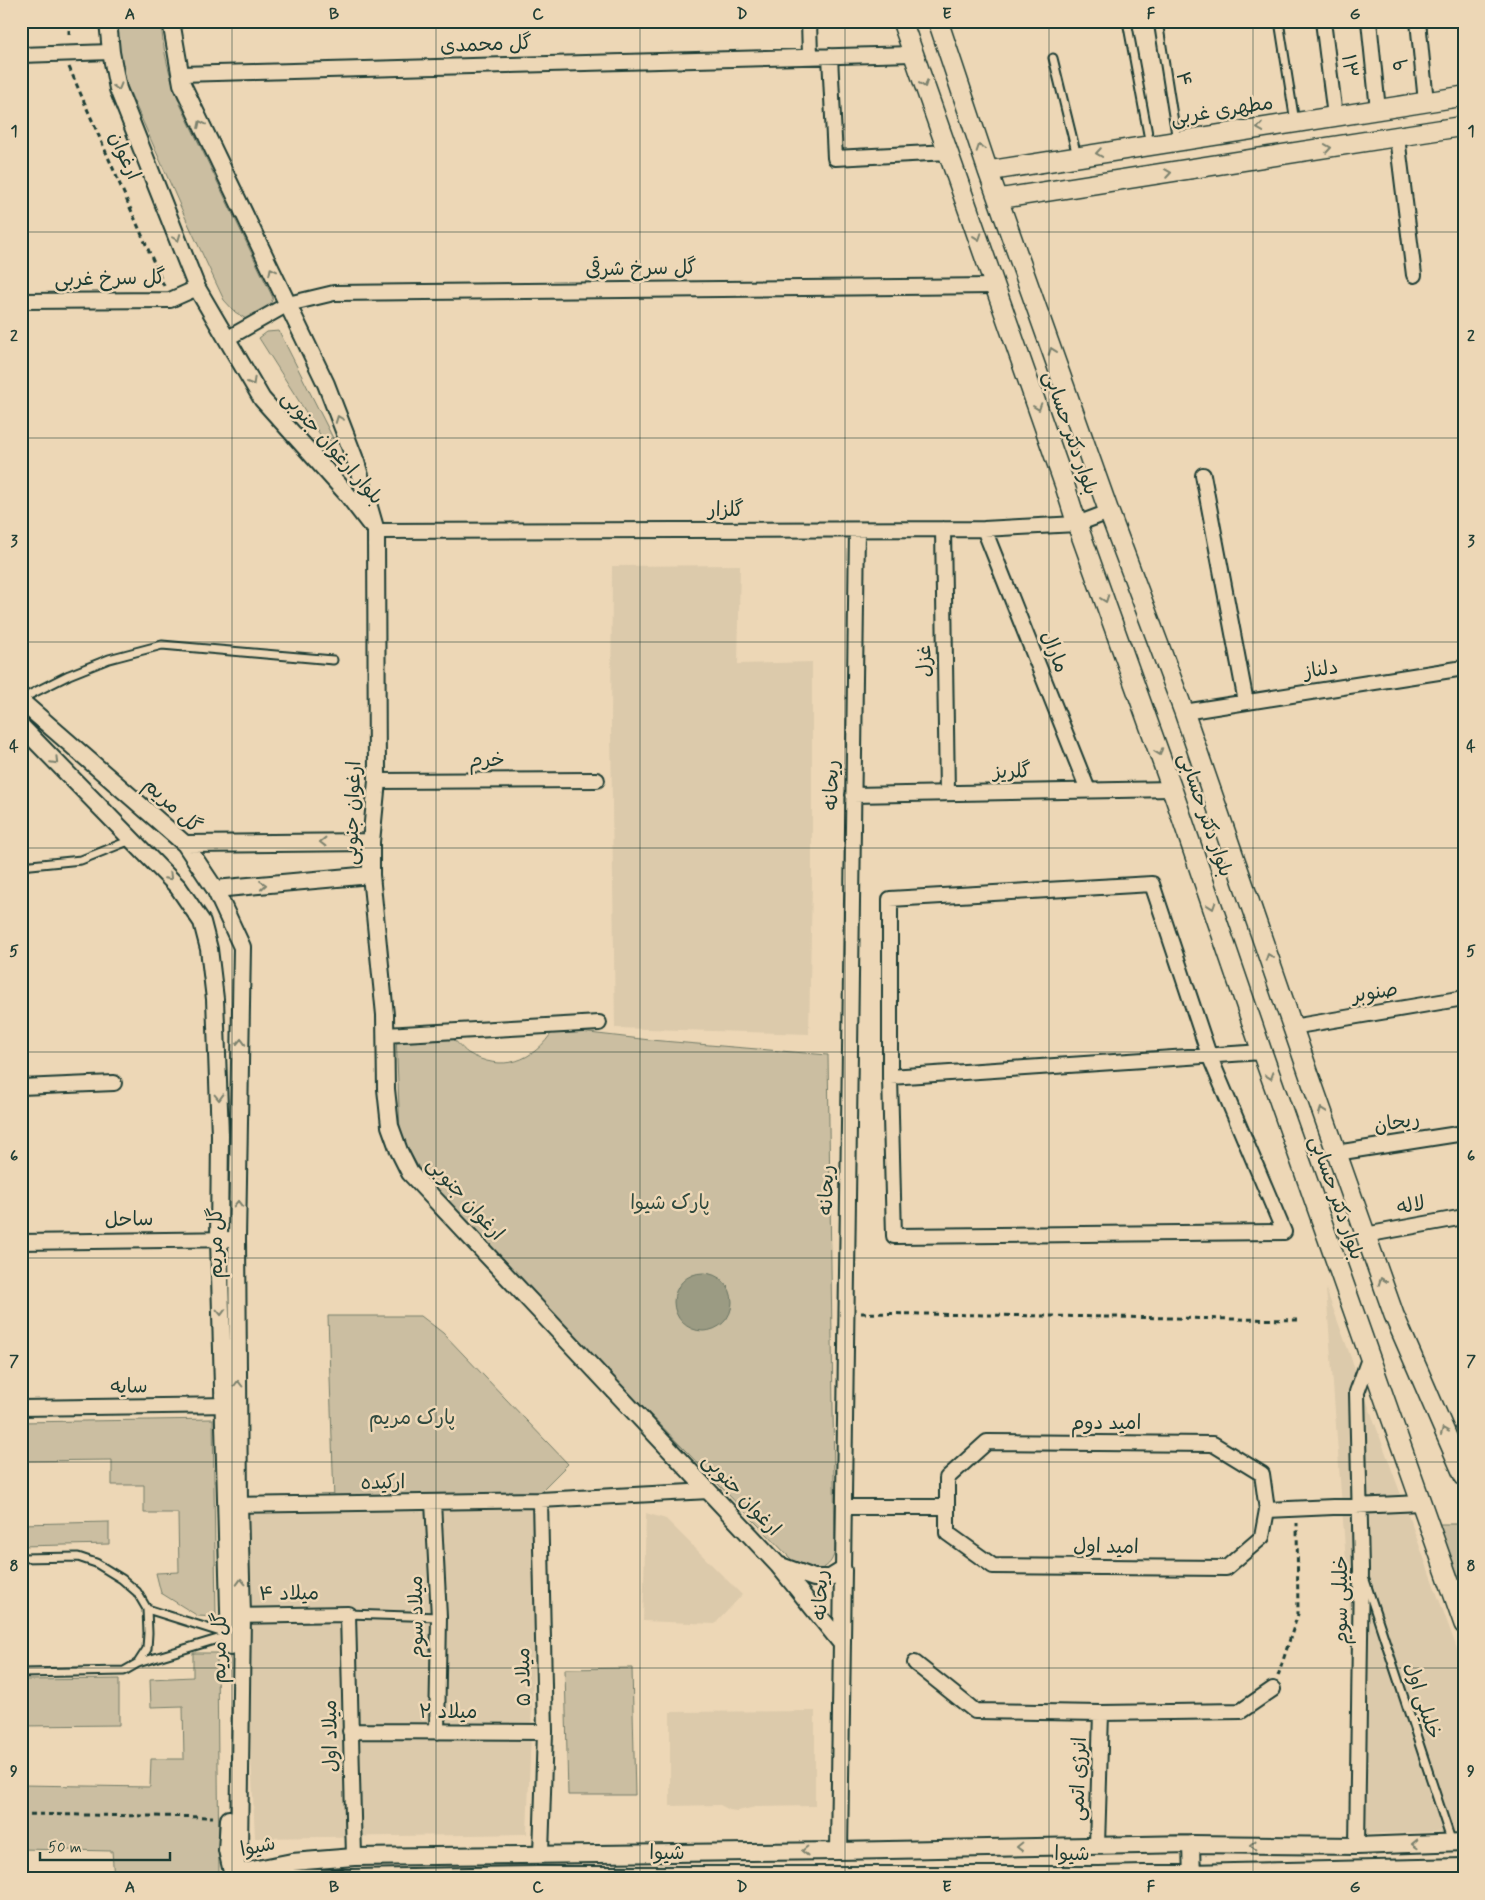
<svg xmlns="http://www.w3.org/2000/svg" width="1485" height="1900" font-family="Mynerve,'Playpen Sans Arabic',sans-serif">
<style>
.built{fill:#dccaab}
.green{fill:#cbbea1;stroke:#757e6a}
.water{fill:#9b9b83;stroke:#697563}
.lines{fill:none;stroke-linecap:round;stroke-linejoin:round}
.service-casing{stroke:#1f3d34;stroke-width:11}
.minor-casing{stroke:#1f3d34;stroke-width:18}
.tertiary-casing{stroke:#1f3d34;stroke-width:20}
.secondary-casing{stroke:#1f3d34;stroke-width:22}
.path{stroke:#1f3d34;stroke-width:3;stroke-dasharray:5 4;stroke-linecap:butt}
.service{stroke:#edd7b6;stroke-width:7}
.minor{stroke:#edd7b6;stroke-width:14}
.tertiary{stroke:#edd7b6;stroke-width:16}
.secondary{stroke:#edd7b6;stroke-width:19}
.oneway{stroke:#7c826e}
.grid{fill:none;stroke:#1f3d34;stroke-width:1;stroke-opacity:0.55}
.labels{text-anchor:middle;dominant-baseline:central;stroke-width:5;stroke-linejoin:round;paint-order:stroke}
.street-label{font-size:20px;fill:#1f3d34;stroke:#edd7b6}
.park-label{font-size:20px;fill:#304a3f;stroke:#edd7b6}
.neatline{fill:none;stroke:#1f3d34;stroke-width:2}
.grid-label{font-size:16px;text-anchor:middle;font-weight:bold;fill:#1f3d34}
</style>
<rect width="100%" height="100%" fill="#edd7b6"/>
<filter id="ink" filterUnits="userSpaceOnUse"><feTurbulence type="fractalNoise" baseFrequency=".02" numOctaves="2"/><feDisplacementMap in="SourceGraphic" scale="10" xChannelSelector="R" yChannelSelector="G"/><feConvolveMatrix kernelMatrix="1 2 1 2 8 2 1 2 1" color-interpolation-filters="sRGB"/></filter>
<g filter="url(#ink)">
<!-- built -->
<path class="built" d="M740,565L738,664L812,662V882L809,1034L615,1028L611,729L612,566Z
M1326,1289L1464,1668V1831L1366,1834Z
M540,1500L527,1834L255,1838L239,1505Z
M646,1513L666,1519L742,1595L715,1624L643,1621Z
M815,1711V1806L756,1807L737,1811L730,1810L720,1805L670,1806V1712Z"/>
<!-- green -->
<path class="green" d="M118,21H161C163,53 169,74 180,104L273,298C268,312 260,316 246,319L235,312L224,300L186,219L128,88L120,67Z
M279,331L336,444L321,436L259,338L267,332Z
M554,1029L650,1040L828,1055L835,1550C832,1567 821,1571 806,1572L794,1562L608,1371L423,1175L409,1151L400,1132L396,1034C410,1035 434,1033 447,1036C455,1038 461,1048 468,1053C502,1073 534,1062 554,1029Z
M328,1316H421L443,1333L568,1464L536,1496L334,1501Z
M213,1419L216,1617L198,1616L161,1593L156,1573L179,1572L178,1513H144V1485H112V1460L21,1461V1422Z
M109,1522V1544L21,1546V1524Z
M1436,1524H1457L1464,1539V1599Z
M193,1653H217L219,1879H114L112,1851L21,1849V1785L150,1787L151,1759H184L183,1706L151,1707L150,1679L193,1677Z
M632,1668L635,1795H568L565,1669Z
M119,1679V1725L21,1726V1680Z"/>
<!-- water -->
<path class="water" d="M674 1302a29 29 0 1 1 58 0a29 29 0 1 1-58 0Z"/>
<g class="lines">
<!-- service casing -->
<g class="service-casing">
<path id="service" d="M1127,21L1150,145
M1158,21L1177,141
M1279,21L1295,122
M1053,58L1077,156
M21,699L69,675L109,659L162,645L333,660
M21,866L81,860L131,840
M21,1558L78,1557L96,1563L122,1579L137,1592L147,1609L148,1633L147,1649L138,1663
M1365,1580L1452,1843
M147,1609L230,1635
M348,1614L439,1617
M21,1673L124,1671L138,1663L231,1635"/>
</g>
<!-- minor casing -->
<g class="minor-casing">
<path id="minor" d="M809,21L810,56
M1323,21L1335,116
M1369,21L1378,110
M1418,21L1426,102
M21,55L111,52
M830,56L835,158L949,152
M180,74L913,54
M1397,137L1414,275
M21,301L170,300L197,288
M228,338L288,304L334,293L995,286
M1203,475L1246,702
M943,529L947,793
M984,529L1088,790
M376,531L984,529L1077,524L1109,512
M1184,712L1464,668
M377,781L597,780
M853,795L1172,789
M1152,884L1209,1055L1284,1232L894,1236L890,1077V899Z
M1292,1027L1464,998
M385,1035L599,1023
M890,1077L1262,1052
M21,1087L114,1083
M1336,1153L1464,1133
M1365,1235L1464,1217
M21,1242L237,1239
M21,1408L232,1405
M987,1442L1213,1444L1262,1474L1267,1510L1262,1537L1226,1568L993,1566L947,1533V1478Z
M540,1500L545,1732L541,1853
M433,1502L439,1617L437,1732
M230,1505L540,1500L709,1491
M844,1507H947
M1267,1510L1421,1503
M843,1570L857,530
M232,1616L348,1614L354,1857
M915,1663L975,1711L1101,1713L1241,1711L1273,1689
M350,1731L545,1732
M1097,1845L1101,1713
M1357,1846L1361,1569L1357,1392L1370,1356"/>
</g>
<!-- tertiary casing -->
<g class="tertiary-casing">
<path id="tertiary" d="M108,21L111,52L118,89L197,288L262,399L347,494L370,524
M171,21L182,84L326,384L356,462L376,531L377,781L371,842V875L385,1015L386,1089L390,1126L399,1151L410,1173L778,1565L842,1644
M21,701L185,844L215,889L242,947L237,1239L239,1505L242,1615L239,1850L233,1874
M21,726L178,887L202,922L209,949L215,999L220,1135L219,1239L230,1647
M185,844L371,842
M215,889L371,875
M778,1565L814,1578H830L843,1570
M229,1819L227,1850L232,1872
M1191,1844L1192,1879
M839,1851L843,1570
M233,1874L292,1862L354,1857L839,1851L1191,1844L1357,1846L1464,1842
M252,1876L282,1878H351L538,1875H1099L1464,1867"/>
</g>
<!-- secondary casing -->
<g class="secondary-casing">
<path id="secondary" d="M902,21L1064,483L1077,524L1172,789L1262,1052L1464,1624
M938,21L988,171L1109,512L1184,712L1313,1086L1394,1315L1464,1476
M988,171L1464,96
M998,199L1464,126"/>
</g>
<!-- path -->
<path class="path" d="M69,21V38
M69,67L164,286
M861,1313L1298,1320
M1278,1676L1298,1614L1297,1523
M21,1814L213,1817"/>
<!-- service -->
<use href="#service" class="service"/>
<!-- minor -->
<use href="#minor" class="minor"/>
<!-- tertiary -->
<use href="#tertiary" class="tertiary"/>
<!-- secondary -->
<use href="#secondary" class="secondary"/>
</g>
<!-- one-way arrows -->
<defs><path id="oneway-chevron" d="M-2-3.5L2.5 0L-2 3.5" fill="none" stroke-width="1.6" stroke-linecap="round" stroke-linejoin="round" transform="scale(1.25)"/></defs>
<g class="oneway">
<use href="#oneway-chevron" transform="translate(924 84) rotate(70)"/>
<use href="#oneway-chevron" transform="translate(118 87) rotate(74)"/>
<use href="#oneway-chevron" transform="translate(201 124) rotate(-116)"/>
<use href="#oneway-chevron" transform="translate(1260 128) rotate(171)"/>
<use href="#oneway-chevron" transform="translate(980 148) rotate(-109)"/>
<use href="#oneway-chevron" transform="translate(1328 148) rotate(-9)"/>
<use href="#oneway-chevron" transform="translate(1099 153) rotate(171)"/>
<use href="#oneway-chevron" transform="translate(1168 173) rotate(-9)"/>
<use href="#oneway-chevron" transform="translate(978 237) rotate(71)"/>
<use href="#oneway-chevron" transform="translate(177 238) rotate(69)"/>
<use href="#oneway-chevron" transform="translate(272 271) rotate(-116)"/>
<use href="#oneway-chevron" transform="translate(1052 351) rotate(-110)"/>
<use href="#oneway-chevron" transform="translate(252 382) rotate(61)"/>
<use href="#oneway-chevron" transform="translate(1038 407) rotate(71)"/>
<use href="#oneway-chevron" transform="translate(339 419) rotate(-111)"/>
<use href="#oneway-chevron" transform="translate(1105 599) rotate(70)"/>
<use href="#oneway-chevron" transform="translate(1159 752) rotate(70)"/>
<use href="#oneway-chevron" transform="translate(55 761) rotate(46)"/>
<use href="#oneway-chevron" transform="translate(323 842) rotate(180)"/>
<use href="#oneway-chevron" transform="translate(169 877) rotate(45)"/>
<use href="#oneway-chevron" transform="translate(263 885) rotate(-5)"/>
<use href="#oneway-chevron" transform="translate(1212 906) rotate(71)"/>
<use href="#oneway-chevron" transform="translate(1269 957) rotate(-109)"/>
<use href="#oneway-chevron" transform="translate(241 1042) rotate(-89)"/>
<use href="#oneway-chevron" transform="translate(1270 1076) rotate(71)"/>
<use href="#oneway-chevron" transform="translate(219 1097) rotate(88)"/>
<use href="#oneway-chevron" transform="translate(1322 1111) rotate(-110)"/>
<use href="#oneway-chevron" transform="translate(238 1204) rotate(-89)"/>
<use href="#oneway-chevron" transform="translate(1382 1281) rotate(-110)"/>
<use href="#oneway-chevron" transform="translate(221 1312) rotate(88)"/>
<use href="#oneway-chevron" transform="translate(238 1384) rotate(-90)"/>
<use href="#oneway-chevron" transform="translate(1444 1431) rotate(-113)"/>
<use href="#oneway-chevron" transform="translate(241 1582) rotate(-92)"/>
<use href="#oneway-chevron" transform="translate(1415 1844) rotate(178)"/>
<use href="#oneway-chevron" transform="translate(1253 1845) rotate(-179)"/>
<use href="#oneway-chevron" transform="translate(1020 1847) rotate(179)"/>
<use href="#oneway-chevron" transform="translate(805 1851) rotate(179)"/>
</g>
</g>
<!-- grid -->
<path class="grid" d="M232,21V1879M436,21V1879M640,21V1879M845,21V1879M1049,21V1879M1253,21V1879M21,232H1464M21,438H1464M21,642H1464M21,848H1464M21,1052H1464M21,1258H1464M21,1462H1464M21,1668H1464"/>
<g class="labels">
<!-- street labels -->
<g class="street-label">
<text transform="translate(486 45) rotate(-2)">گل محمدی</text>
<text transform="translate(1402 64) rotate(-95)">۹</text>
<text transform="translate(1349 66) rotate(83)">۱۳</text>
<text transform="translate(1183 79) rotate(81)">۴</text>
<text transform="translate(1222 111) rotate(-9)">مطهری غربی</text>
<text transform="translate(124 156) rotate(66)">ارغوان</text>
<text transform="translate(641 269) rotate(-1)">گل سرخ شرقی</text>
<text transform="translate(110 279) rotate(-1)">گل سرخ غربی</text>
<text transform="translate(1070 433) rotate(71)">بلوار دکتر حسابی</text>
<text transform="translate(332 448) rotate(49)">بلوار ارغوان جنوبی</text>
<text x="726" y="510">گلزار</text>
<text transform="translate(1054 652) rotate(68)">مارال</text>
<text transform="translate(925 661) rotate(-91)">غزل</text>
<text transform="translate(1321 670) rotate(-9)">دلناز</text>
<text x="487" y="760">خرم</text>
<text transform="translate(1012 772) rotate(-1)">گلریز</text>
<text transform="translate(832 785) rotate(-89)">ریحانه</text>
<text transform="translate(172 806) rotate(43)">گل مریم</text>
<text transform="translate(353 813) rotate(-88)">ارغوان جنوبی</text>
<text transform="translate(1205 815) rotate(71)">بلوار دکتر حسابی</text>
<text transform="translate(1375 993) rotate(-9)">صنوبر</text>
<text transform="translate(1397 1123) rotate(-9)">ریحان</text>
<text transform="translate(827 1190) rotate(-89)">ریحانه</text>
<text transform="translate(1336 1198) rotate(71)">بلوار دکتر حسابی</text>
<text transform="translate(465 1199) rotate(48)">ارغوان جنوبی</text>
<text transform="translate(1411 1206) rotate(-10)">لاله</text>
<text transform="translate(129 1220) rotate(-1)">ساحل</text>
<text transform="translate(216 1243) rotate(-90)">گل مریم</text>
<text transform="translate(129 1387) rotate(-1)">سایه</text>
<text x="1106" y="1423">امید دوم</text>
<text transform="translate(383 1483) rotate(-1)">ارکیده</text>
<text transform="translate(741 1495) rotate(47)">ارغوان جنوبی</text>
<text transform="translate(1106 1547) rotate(1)">امید اول</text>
<text transform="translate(289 1594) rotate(-1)">میلاد ۴</text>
<text transform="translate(821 1595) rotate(-89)">ریحانه</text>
<text transform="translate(1341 1600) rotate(-90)">خلیلی سوم</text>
<text transform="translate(417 1617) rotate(-91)">میلاد سوم</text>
<text transform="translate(220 1648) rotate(-89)">گل مریم</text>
<text transform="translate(524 1677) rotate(-91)">میلاد ۵</text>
<text transform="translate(1422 1701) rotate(72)">خلیلی اول</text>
<text x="448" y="1712">میلاد ۲</text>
<text transform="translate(331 1736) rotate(-91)">میلاد اول</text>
<text transform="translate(1079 1779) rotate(-88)">انرژی اتمی</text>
<text transform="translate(258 1847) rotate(-12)">شیوا</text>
<text x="667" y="1853">شیوا</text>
<text x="1072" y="1854">شیوا</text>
</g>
<!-- park labels -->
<g class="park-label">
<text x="670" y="1203">پارک شیوا</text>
<text x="412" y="1418">پارک مریم</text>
</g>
</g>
<!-- margin -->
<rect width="1485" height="1900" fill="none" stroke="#edd7b6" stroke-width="55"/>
<!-- scale -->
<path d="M40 1852v8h130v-8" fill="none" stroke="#1f3d34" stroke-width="2.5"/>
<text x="48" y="1852" font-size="15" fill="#1f3d34" stroke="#edd7b6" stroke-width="4" paint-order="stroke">50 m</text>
<rect x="28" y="28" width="1430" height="1844" class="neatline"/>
<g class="grid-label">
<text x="130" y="19">A</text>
<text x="334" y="19">B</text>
<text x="538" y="19">C</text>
<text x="742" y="19">D</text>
<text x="947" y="19">E</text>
<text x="1151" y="19">F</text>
<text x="1355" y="19">G</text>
<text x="14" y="136">1</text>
<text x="1471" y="136">1</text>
<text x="14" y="341">2</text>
<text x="1471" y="341">2</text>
<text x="14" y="546">3</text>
<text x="1471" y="546">3</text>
<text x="14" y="751">4</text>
<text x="1471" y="751">4</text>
<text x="14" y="956">5</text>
<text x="1471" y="956">5</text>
<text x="14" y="1161">6</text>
<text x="1471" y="1161">6</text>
<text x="14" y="1366">7</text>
<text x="1471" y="1366">7</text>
<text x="14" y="1571">8</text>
<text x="1471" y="1571">8</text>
<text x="14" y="1776">9</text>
<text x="1471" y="1776">9</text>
<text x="130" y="1892">A</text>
<text x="334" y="1892">B</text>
<text x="538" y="1892">C</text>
<text x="742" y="1892">D</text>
<text x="947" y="1892">E</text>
<text x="1151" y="1892">F</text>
<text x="1355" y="1892">G</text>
</g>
</svg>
